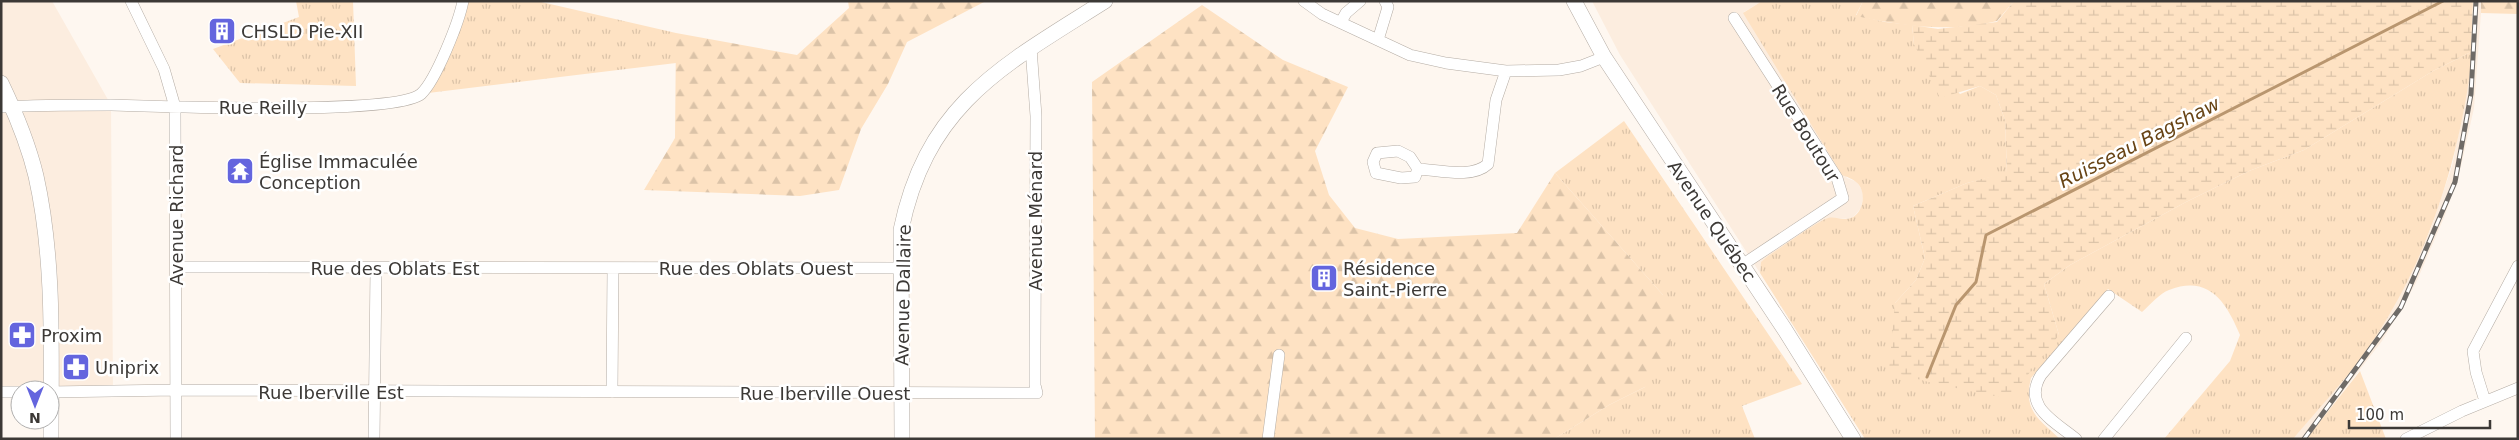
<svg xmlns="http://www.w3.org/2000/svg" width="2519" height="440" font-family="'DejaVu Sans',sans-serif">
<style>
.built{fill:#fceddf}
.grass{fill:url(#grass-tufts)}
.forest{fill:url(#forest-firs)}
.wetland{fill:url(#wetland-marsh)}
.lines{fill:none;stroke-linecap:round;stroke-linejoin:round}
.stream{stroke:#b9966f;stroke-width:3}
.street-casing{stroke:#b4aca4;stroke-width:12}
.secondary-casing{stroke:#b4aca4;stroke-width:16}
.street{stroke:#fff;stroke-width:11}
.secondary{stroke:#fff;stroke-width:15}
.rail-casing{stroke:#6f6b67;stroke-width:5}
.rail{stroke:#fff;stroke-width:3;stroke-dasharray:9;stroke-linecap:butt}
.labels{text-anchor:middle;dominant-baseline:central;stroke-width:5;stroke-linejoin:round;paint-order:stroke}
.poi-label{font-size:18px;fill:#3c3936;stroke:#fff;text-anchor:start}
.street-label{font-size:18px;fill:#3c3936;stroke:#fff}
.water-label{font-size:19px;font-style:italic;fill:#674314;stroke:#fff}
</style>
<defs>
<pattern id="grass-tufts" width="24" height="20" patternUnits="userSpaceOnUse" patternTransform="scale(1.25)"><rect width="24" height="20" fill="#fee2c3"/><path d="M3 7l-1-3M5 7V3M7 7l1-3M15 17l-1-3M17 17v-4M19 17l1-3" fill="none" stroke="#dbc3a8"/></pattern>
<pattern id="forest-firs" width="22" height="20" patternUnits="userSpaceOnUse" patternTransform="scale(1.25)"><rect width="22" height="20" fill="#fee2c3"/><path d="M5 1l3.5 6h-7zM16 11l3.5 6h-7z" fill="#dbc3a8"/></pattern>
<pattern id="wetland-marsh" width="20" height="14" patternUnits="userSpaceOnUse" patternTransform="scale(1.25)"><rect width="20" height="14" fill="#fee2c3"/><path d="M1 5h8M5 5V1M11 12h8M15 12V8" fill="none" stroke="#dbc3a8"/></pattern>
</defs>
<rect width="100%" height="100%" fill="#fef7f0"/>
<!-- built -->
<path class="built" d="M1,1H52L111,105L113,391L20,390L1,392Z
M1592,1H1762L1744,12L1847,178L1857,182L1862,190L1863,197L1861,208L1855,215L1851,219L1834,218L1760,267V273L1620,55Z
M2473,1H2481V13L2474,108L2461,166L2445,215L2416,283L2382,341L2306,439H2293L2365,352L2409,277L2431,228L2452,166L2464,107L2471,65Z"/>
<!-- grass -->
<path class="grass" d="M296,1H353L356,86L240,83L213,49L299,17Z
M463,1H537L676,33V63L420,94Z
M1762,1H1863L1856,15L1885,22L1912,25L1914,44L1960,94L1980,86L1996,95L2005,120L2007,173L1967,183L1913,206L1925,258L1916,280L1895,303L2059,335L2044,284L2070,265L2186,202L2249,171L2304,150L2433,71L2471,52V65C2458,166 2425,267 2366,351C2344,382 2317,410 2293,439H2164L2230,361L2240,335C2227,304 2210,274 2169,290C2160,293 2150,305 2142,312L2108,289L2031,378C2023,411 2038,418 2060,439H1865L1760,273L1761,262L1768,256C1781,248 1816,222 1828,218C1835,216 1843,221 1851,218C1864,213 1867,190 1856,182C1853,179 1847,177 1842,175L1743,13Z
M1624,121L1802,384L1742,406L1755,439H1554L1609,405L1645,387L1663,295L1555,173Z
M2360,371L2386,439H2306Z"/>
<!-- forest -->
<path class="forest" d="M848,1H986L907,42L888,84L861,129L839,190L800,196L644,190L675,138L676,33L797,55L849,8Z
M1863,1H2014L1997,21C1949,33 1903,26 1856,16Z
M2481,1H2518V14L2481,13Z
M1202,5L1283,60L1348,87L1315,151L1329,195L1355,228L1398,239L1517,233L1555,173L1663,295L1677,314L1665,365L1645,387L1609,405L1554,439H1095L1092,82Z"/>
<!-- wetland -->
<path class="wetland" d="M2014,1H2473L2471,52L2433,71L2304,150L2249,171L2186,202L2070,265L2044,284L2059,335L2009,399L1932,383L1889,371L1895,303L1916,280L1925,258L1913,206L1967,183L2007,172L2005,120L1996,95L1980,86L1940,98L1914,44L1912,25L1938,29L1997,22Z"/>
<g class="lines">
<!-- stream -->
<path class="stream" d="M1927,377L1956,305L1976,282L1986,235L2443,1"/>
<!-- street casing -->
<g class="street-casing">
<path id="street" d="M131,1L164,69L175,107L176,439
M1304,1L1322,14L1410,55L1446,63L1506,71L1559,70L1581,66L1604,57
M1734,18L1837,178L1843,198L1742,265
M1341,22L1346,13L1360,1
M1378,40L1388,7L1385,1
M1,107C38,105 75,105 111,105C159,106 394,116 421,94C436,80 459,22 463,1
M1398,151L1410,157L1418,169L1415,177L1401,178L1376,173L1373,162L1377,153Z
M1418,169C1439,170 1472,179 1488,164L1496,100L1506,71
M177,267L900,268
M1,392H20
M50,392L176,390L1037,393L1035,385V348L1036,116L1031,48
M612,392L613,268
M2485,401L2476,372L2473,351L2518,266
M374,439L376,269
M1268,439L1279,355
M2076,439C2054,421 2022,406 2041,375L2109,296
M2104,439L2186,338
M2406,439L2462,411L2518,388"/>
</g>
<!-- secondary casing -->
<g class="secondary-casing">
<path id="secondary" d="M1574,1L1604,57L1785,330L1853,439
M1,83C15,112 28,143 36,176C55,261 51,352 51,439
M902,439L901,230C927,103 1004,65 1105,1"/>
</g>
<!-- street -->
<use href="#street" class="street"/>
<!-- secondary -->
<use href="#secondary" class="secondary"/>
<!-- rail casing -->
<g class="rail-casing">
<path id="rail" d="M2304,439L2401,307L2455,182L2471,94L2476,1"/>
</g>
<!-- rail -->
<use href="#rail" class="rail"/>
</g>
<!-- icons -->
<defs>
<g id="building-square" transform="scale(1.4375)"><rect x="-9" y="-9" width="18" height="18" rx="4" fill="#6465de" stroke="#fff"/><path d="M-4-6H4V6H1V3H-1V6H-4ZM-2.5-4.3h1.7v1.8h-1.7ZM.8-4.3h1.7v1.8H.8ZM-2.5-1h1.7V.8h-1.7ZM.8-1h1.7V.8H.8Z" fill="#fff"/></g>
<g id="temple-square" transform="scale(1.4375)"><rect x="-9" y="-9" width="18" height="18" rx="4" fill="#6465de" stroke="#fff"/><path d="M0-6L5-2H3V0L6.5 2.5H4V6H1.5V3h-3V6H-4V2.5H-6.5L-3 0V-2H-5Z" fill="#fff"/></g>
<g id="pharmacy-square" transform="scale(1.4375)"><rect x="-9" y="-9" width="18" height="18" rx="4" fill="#6465de" stroke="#fff"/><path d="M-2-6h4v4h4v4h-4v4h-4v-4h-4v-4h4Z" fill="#fff"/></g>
</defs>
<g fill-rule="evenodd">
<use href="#building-square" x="222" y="31"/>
<use href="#temple-square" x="240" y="171"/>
<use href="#building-square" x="1324" y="278"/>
<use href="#pharmacy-square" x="22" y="335"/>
<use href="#pharmacy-square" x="76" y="367"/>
</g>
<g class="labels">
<!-- poi labels -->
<g class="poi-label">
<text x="241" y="31">CHSLD Pie-XII</text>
<text x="259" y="161">Église Immaculée<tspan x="259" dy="21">Conception</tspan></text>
<text x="1343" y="268">Résidence<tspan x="1343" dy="21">Saint-Pierre</tspan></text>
<text x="41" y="335">Proxim</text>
<text x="95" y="367">Uniprix</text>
</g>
<!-- street labels -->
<g class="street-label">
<text x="263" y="107">Rue Reilly</text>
<text transform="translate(1806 133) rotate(58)">Rue Boutour</text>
<text transform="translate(176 215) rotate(-90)">Avenue Richard</text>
<text transform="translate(1035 221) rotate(-90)">Avenue Ménard</text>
<text transform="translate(1712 221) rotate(56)">Avenue Québec</text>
<text x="395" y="268">Rue des Oblats Est</text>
<text x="756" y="268">Rue des Oblats Ouest</text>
<text transform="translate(903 295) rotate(-89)">Avenue Dallaire</text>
<text x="331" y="392">Rue Iberville Est</text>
<text x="825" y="393">Rue Iberville Ouest</text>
</g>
<!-- water labels -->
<g class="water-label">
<text transform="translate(2139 142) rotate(-27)">Ruisseau Bagshaw</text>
</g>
</g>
<!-- border -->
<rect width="2519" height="440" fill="none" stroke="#3c3936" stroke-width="5"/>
<!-- north arrow -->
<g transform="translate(35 405) rotate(180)"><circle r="24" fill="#ffffff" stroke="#b1b0af"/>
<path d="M0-4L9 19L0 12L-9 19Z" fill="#6465de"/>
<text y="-8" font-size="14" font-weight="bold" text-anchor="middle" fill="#3c3936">N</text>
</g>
<!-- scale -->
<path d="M2349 420v8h141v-8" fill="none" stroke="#3c3936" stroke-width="2.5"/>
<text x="2356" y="420" font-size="15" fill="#3c3936" stroke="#ffffff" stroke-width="4" paint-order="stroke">100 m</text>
</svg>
